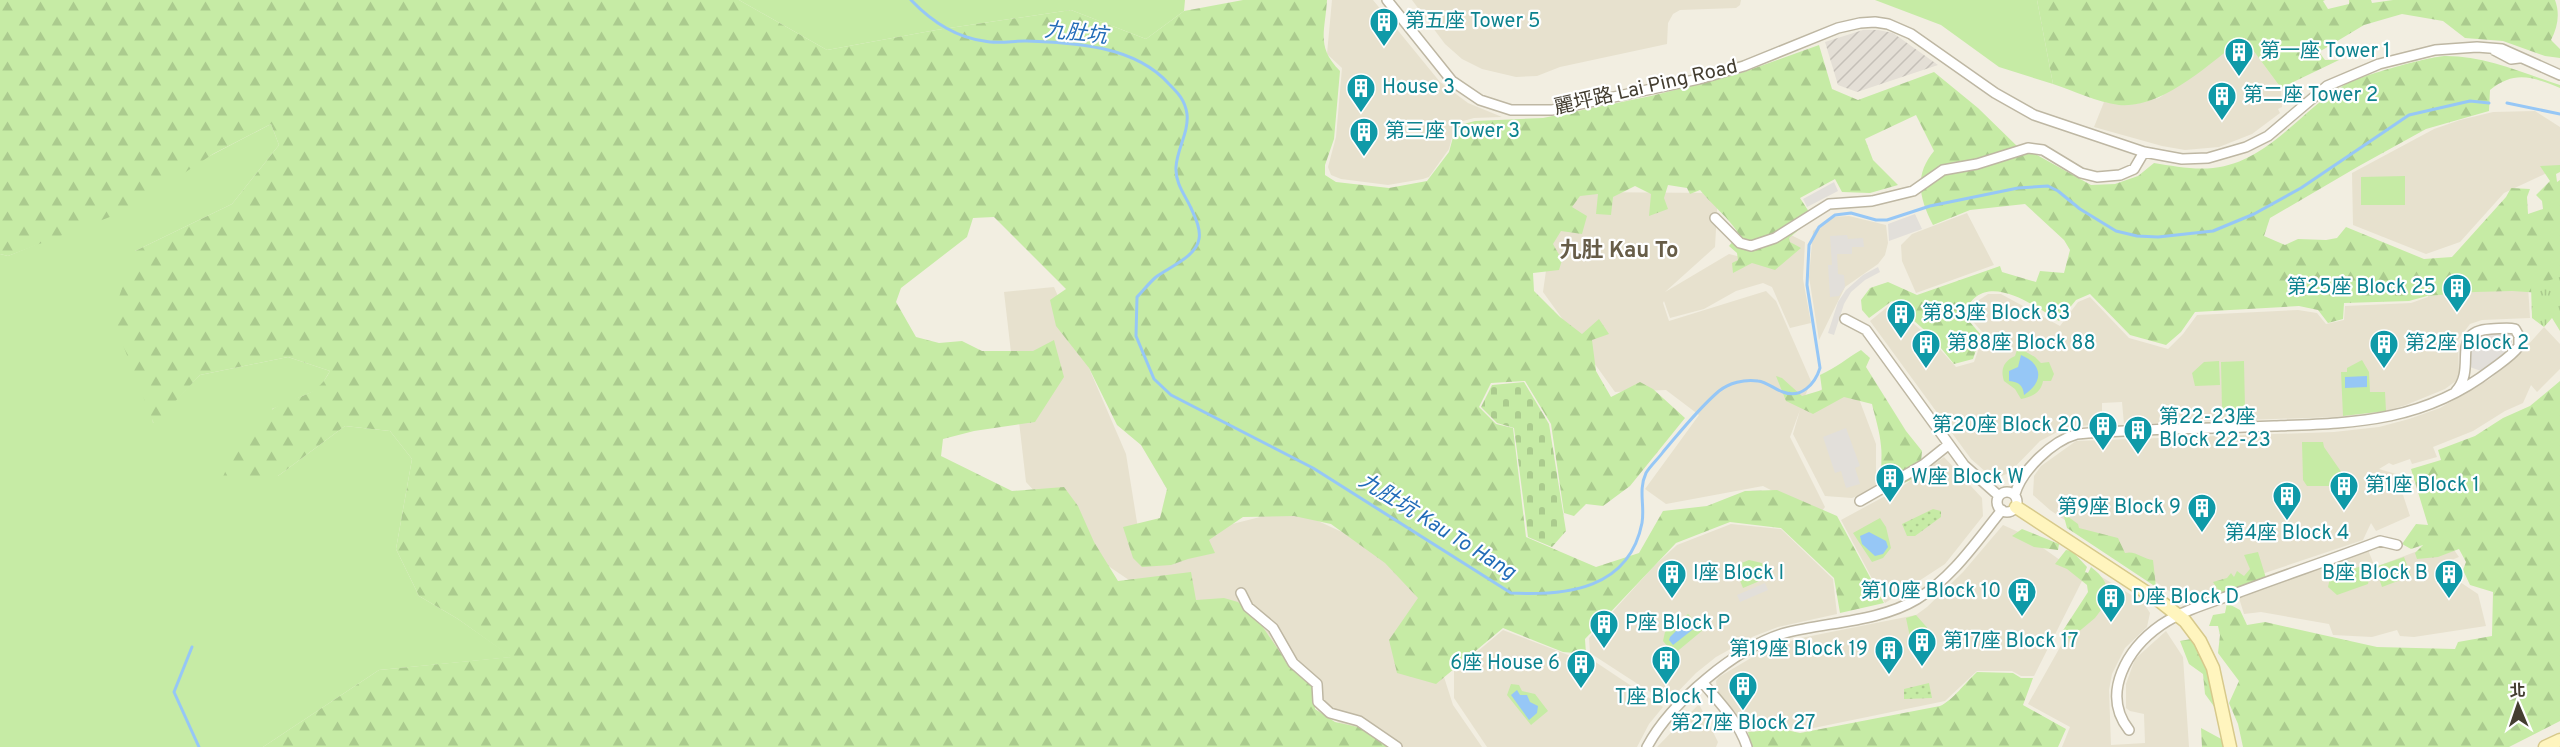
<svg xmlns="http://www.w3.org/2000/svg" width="2560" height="747" font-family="Overpass,'Noto Sans TC',sans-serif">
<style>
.residential{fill:#e7e1ce}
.industrial{fill:url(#industrial-furrows)}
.grass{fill:#c6eba5}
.forest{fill:url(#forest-firs)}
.cemetery{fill:url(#cemetery-stones)}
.park{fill:url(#park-tufts)}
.garden{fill:url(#garden-dots)}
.parking{fill:#e2dfda}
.water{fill:#96c7f6}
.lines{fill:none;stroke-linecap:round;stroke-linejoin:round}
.stream{stroke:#96c7f6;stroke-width:3}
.street-casing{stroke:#beb7a3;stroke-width:12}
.secondary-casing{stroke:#d7c98b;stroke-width:15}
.street{stroke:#fff;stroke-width:9}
.secondary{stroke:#fff5be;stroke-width:12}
.labels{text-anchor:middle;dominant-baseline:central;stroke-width:4.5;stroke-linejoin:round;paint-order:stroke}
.culture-label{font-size:20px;fill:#0d838f;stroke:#fff;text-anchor:start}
.street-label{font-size:20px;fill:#443e31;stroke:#fff}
.water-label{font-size:21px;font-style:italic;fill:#226cb8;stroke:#fff}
.quarter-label{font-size:22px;font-weight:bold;fill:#675d48;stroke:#fff}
</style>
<defs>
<pattern id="industrial-furrows" width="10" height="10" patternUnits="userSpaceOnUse" patternTransform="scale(1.5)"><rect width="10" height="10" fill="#e4dfd6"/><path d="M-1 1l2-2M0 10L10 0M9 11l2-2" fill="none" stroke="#c5c0b8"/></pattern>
<pattern id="forest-firs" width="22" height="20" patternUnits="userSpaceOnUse" patternTransform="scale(1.5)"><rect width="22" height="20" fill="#c6eba5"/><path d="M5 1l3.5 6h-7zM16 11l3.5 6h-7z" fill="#abcb8e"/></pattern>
<pattern id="cemetery-stones" width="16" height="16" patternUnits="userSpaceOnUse" patternTransform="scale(1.5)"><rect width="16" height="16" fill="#c6eba5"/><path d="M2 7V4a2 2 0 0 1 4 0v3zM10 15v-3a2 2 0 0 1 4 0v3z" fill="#abcb8e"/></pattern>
<pattern id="park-tufts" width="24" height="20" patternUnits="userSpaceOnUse" patternTransform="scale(1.5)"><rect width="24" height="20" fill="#c6eba5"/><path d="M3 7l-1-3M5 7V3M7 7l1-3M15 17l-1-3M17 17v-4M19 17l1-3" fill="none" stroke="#abcb8e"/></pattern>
<pattern id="garden-dots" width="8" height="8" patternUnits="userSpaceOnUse" patternTransform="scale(1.5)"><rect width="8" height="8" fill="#c6eba5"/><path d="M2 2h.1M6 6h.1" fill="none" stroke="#abcb8e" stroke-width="1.8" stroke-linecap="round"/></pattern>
</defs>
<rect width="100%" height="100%" fill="#f2eee1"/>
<!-- residential -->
<path class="residential" d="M1332,0H1373L1440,82L1468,103L1502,117L1474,118L1456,123L1449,149L1429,177L1423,179L1388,185L1341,179L1331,175L1328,167L1336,137L1342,68L1327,54Z
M1412,0H1741L1740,5L1736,8L1680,10L1673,14L1668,23L1667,44L1560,67L1537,76L1516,77L1482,69L1462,59L1445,44Z
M2244,38L2281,88L2282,107L2278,109L2280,113L2252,134L2219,147L2185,150L2162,146L2094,127L2104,102L2131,105L2159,98Z
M2535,111L2560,127V167L2504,193L2460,242L2426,254L2353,225L2352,173L2434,129L2460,120L2493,112Z
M1574,192L1718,193L1715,247L1665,292L1729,254L1749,259L1787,233L1805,242L1803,279L1811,323L1790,328L1772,287L1763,283L1736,291L1704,309L1670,318L1664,301L1663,303L1669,321L1766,291L1776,301L1811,381L1802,404L1834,380L1853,383L1876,444V489L1852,498L1825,496L1793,434L1800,410L1790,437L1825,507L1819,515L1763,486L1666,504L1645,489L1699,415L1666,390L1615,392L1543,292L1551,235Z
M1967,213L1994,265L1916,293L1902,261L1901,245L1912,234Z
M1849,216L1886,225L1888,243L1885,255L1878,264L1845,287L1819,340L1809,277L1813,231L1831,217Z
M2528,286L2530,318L2482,320L2470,324L2458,340L2459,374L2456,381L2445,389L2406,405L2386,411L2336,417L2124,424L2122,402L2102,403V423L2063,429L2040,441L2009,473L1999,477L1987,473L1971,459L1870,321L1891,304L1929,337L1956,367L1974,362L1984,334L1967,315L1970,306L1988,294H2001L2060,326L2078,302L2090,297L2129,338L2168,349L2183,334L2197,315L2298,310L2317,313L2326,324L2344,320L2345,306L2411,303L2428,297L2429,290L2468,288V295L2475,289Z
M1054,287L1126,454L1141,547L1292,509L1407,562L1453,705L1482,747H1375L1095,557L1026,482L1004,292Z
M2544,327L2560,344V369L2537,392L2531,385L2523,403L2505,411L2473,431L2433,447L2437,457L2412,464L2410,459L2393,465L2389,463L2379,469L2396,474L2410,516L2376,531L2371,523L2363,540L2208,592L2190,596L2172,593L2050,510L2033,495L2034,476L2041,466L2076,441L2334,432L2379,427L2409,419L2440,408L2490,379L2527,346Z
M1944,457L1982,498L1983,516L1945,564L1885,603L1841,520L1900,488Z
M1731,524L1781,529L1833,579L1837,614L1778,627L1752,637L1716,657L1696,673L1667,703L1590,653L1589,638L1654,566L1677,545Z
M2003,525L2023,534L2084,577L2034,676H2021L2012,671H1977L1945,701L1799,731L1782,727L1747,730L1717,691L1716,681L1719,677L1766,649L1801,638L1916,615L1927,607L1963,572Z
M2447,540L2459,557L2449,561L2457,580L2478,594L2486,626L2414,637L2400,636L2397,630L2372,637L2333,635L2329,624L2261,612L2244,614L2239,598L2368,550L2375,567Z
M2100,576L2143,602L2150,613L2147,627L2125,648L2112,674L2109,690L2111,745L2145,743L2144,714L2130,711L2126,708V684L2135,659L2166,631L2183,657L2189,747H2062L2070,727L2028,704Z
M1503,630L1576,658L1588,657L1663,707L1649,724L1637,747H1487L1454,698V671Z
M1699,704L1718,742L1716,747H1657Z"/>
<!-- industrial -->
<path class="industrial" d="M1863,30H1878L1893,33L1938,65L1857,92L1838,85L1825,42Z"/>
<!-- grass -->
<path class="grass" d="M739,0H1185L1184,11L1146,39L1071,10L936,30L827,50Z
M1875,0H2037L2053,84L1999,67L1941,25Z
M271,124L279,145L232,204L135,251L153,423L200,375L288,357L330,371L319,389L272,409L278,476L345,426L390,431L412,459L396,549L419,596L458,619L512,657L379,670L263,747H0V254L8,256L57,236Z
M2405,176V205H2361V177Z
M2021,349L2035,357L2041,363L2049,362L2054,374L2051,381H2043C2041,393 2031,397 2021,399L2015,389L2004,381C2000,369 2004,361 2015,356L2017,350Z
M2362,360L2369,372L2370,392H2385L2386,411L2343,416L2341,372H2347V368Z
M2219,361L2220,385L2195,386L2192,373L2204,362Z
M2244,361L2245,409L2222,410L2221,362Z
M2302,442H2323L2324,447L2351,486H2307L2303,480Z
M1880,518L1886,527L1891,548L1883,558L1872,562L1853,533Z
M2404,557L2411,576L2382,587L2375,567Z
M1749,560L1762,563L1769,577L1743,588L1734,566Z
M2361,566L2366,567L2370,574L2368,584L2337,595L2328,587L2330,578Z
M1688,614L1703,630L1674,654L1663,641L1665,632Z
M1511,684L1519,685L1522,691L1535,694L1548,711L1531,725L1507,695Z"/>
<!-- forest -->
<path class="forest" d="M0,0H739L827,50L936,30L1071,10L1146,39L1184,11L1243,0H1327C1325,32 1316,47 1340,71L1334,139L1325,165V175L1336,182L1389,188L1427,181L1449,152L1456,126L1475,121L1543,118L1651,96L1738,74L1819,45L1832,89L1858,100L1934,72L1978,108L2019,148L2037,155L2091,185L2115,184L2138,176L2154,163C2173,166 2193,170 2213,168C2269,162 2300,110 2346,84C2360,76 2430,56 2446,56C2485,56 2523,73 2560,85V88C2532,77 2515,70 2490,90L2489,111L2426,129L2359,166L2270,218L2264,236L2285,245L2298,239L2326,240L2337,238L2346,227L2424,259L2452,257L2506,197L2511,188L2530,189L2527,197L2528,214L2543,209L2542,201L2536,195L2550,181L2540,166L2560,165V172L2556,174L2557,182L2560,180V294L2512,291L2475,292L2427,296L2409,301L2344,303L2343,319L2328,323L2318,310L2299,306L2195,312L2181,332L2166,345L2130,335L2090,294L2076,300L2059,321C2032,304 1981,267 1964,315L1981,335L1973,359L1954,364L1931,336L1892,301L1869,318L1862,310L1861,300L1870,288L1888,282L1917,295L2000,266L2002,272L2036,282L2040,271L2064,273L2070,250L2064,240L2025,204L1970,210L1933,225C1919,198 1914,175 1934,151L1916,115L1865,139L1873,160L1898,185L1870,193L1842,192L1835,179L1800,198L1813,218L1789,238L1790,242L1801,248L1775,270L1752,263L1733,273L1732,263L1738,260L1737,253L1729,246L1739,234C1728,217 1713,206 1700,190L1690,194L1687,188L1668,185L1664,198L1668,209L1649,216L1651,194L1635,186L1613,197L1611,215L1596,214L1598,194L1580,196L1572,207L1587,216L1582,234L1561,231L1553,244L1562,260L1559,270L1533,273L1534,291L1560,317L1582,334L1599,319L1609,334L1592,340L1596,371L1611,397L1640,382L1653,389L1685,418L1630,486L1603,506L1586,504L1574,516L1564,513L1551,424L1525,381L1491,383L1479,407L1496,424L1513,428L1526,537L1596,567L1639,553L1663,511L1707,506L1745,491L1777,490L1837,516L1884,603L1840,613L1834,578L1781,528L1730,522L1676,543L1585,639L1586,654L1563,652L1503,628L1436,684L1397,673L1389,640L1418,598L1385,563L1331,524L1294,516L1243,517L1209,540L1215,553L1188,559L1171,565L1142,567L1133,558L1123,527L1160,518L1167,489L1141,445L1117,425L1089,368L1056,326L1050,300L1066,289L994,217L973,218L967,237L901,288L896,302L916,337L939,343L962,341L982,351H1033L1054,340L1064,377L1035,422L974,431L943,439L941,456L1012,491L1064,487L1078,506L1094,542L1118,581L1191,572L1196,600L1224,598L1238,602L1260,623L1291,668L1314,686L1315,709L1335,722L1358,727L1388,747H263L379,670L511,657L458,619L419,596L396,549L412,459L390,431L345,426L278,476L220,483C235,452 241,432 270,411C293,393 314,402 330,371L288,357L200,375L154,424L112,317L135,251L232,204L279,145L271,124L213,154L128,210L8,256L0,254Z
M2037,0H2325L2323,1L2328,9L2349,4V0H2371L2372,3L2393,0H2555C2560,13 2558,27 2551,40L2560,49V58L2545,56L2503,41L2465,38L2443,21L2402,14L2364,25L2319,52L2325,60H2339L2281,88L2244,38C2210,62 2164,109 2119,105C2097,102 2074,91 2053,84Z
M1861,350L1870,358L1866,367L1906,431L1922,451L1921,462L1928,472L1885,492C1878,479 1883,461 1881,446C1880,432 1875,417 1872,404L1844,397L1813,414L1786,401L1776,376L1782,378L1802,396L1822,390L1820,375C1837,367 1846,359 1861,350Z
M2560,381V721L2509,747H2243L2238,724L2229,703L2239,681L2218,653L2220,635L2218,626H2209L2213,615L2225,613L2227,603L2240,610L2247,625L2265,622L2377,647L2455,649L2458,642L2492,636L2493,592L2470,585L2463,570L2466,562L2459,549L2438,557L2417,559L2415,553L2423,545L2411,549L2402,544L2416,524L2428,525L2411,469L2441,460L2438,450L2475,436L2503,418L2530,406Z
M2063,513L2078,524L2079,528L2118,538L2125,553C2135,550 2143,559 2153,560L2156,587L2067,528Z
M2022,529L2059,544L2058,550L2034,547L2012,536Z
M2066,550L2072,551L2087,567L2085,572L2088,573L2091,567C2108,580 2110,590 2106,611L2101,610L2095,618L2070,639L2062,632L2088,592L2087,585L2067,569L2055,564Z
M2258,552L2266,578L2212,598L2220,593L2213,582L2227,578L2231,573L2234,577L2237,571L2244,576L2250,569L2244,555Z
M2191,639L2204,650L2218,712L2205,694L2203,674L2189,664L2180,641Z
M1977,672L2013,673L2021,678H2033L2023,705L2066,729L2058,747H1751L1748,732L1782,729L1800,733L1940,706C1952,701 1966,682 1977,672Z
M2201,728L2225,741L2226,747H2202Z"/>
<!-- cemetery -->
<path class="cemetery" d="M1524,382L1549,424L1566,531L1552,547L1528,537L1514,428L1497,423L1481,407L1492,385Z"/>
<!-- park -->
<path class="park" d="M2560,277V331L2552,318L2544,327L2532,318L2531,286Z
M1916,615L1931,632L1911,642L1906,618Z"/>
<!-- garden -->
<path class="garden" d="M1933,509L1941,511V517L1915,536H1907L1902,524Z
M1929,683L1932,698L1904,699V689Z"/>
<!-- parking -->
<path class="parking" d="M1834,182L1838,191L1807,207L1803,199Z
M1915,214L1922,229L1889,241L1888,224Z
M1847,235L1848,239L1863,238L1864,247H1852V254H1837L1838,274L1844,275L1845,287L1839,296L1830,297L1828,265H1832L1830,236Z
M1878,267L1880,272L1865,280L1851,292L1844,304L1834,335L1828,333L1838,302L1846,290L1863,275Z
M2512,332V344L2508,350L2481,371L2470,367L2471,340L2479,334Z
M1846,428L1860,466L1855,468L1860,484L1846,488L1841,471L1835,473L1823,437Z
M1765,583L1768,590L1740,602L1737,595Z"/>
<!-- water -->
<path class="water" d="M2021,355C2043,364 2044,382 2024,395C2023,385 2019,382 2009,381V371L2018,367Z
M2367,376V387L2345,388V377Z
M1869,532L1886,541L1888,547L1883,554L1875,556L1862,544L1860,536Z
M1687,620L1696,627L1673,645L1669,640L1670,637Z
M1517,690L1520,695H1527L1530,702L1538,706L1537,713L1529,720L1511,695Z"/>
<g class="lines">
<!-- stream -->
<path class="stream" d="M911,0C931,21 954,37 984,41C997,44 1012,41 1025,41C1074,43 1134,45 1169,84C1178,93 1185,100 1187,114C1189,132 1177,149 1176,167C1175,183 1185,195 1191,208C1195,217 1201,229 1199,239C1196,257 1169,267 1156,277C1149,283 1143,291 1137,297L1136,336L1154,379L1171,395L1313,468L1511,593C1567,596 1629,589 1642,523C1645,506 1638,490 1646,473C1650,466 1658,459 1663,452C1681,431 1698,409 1719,391C1729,383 1744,379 1758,381C1767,382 1774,389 1783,392C1801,399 1815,384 1820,368L1807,285L1809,245L1819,227L1835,215L1851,213L1876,220H1887L1930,206L2018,188L2048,186L2058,191L2080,209L2116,231L2137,236L2158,237L2213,231L2254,214L2301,188L2409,115L2470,101L2489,103
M2507,103L2560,114
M192,647L174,692L199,747"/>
<!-- street casing -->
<g class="street-casing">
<path id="street" d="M1387,0L1452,81L1480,100L1511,110H1552L1699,79L1744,66L1838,28L1860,23L1875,22L1888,24L1911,34L1995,93L2034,115L2144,152L2182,159L2208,158L2246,147L2268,136L2327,86L2379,64L2435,50L2477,47L2502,49L2560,75
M2494,50L2511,59L2519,58
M1715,218L1740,243L1751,246L1775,238L1829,204L1872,201L1913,191L1943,170L1977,164L2028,148L2043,150L2081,173L2097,177L2120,175L2134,169L2144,152
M1845,319L1866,330L1964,465L1999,496
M1997 502a10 10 0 1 1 20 0a10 10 0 1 1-20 0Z
M2015,494C2022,470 2052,441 2077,434C2142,428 2209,429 2274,426C2355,423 2423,422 2491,370C2500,363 2512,356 2519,346V336L2515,329C2507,327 2499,329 2491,329C2448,331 2478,367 2456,391
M1860,501L1923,465L1948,445
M1241,593L1248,607L1273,628L1293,663L1317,684L1318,702L1330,713L1359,721L1397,747
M1703,683C1719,702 1739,722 1747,747
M2129,730C2100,693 2128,648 2161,625C2183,610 2212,602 2237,593C2285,575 2333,559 2380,541L2397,545
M1647,747C1671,702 1737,647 1785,633C1827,622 1879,622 1917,599C1953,577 1976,542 2002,510"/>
</g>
<!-- secondary casing -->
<g class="secondary-casing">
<path id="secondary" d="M2016,507L2161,602L2185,621L2200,641L2213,668L2230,747
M2545,747L2560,740"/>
</g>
<!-- street -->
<use href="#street" class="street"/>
<!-- secondary -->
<use href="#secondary" class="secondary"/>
</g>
<!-- icons -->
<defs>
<g id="building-pin" transform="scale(1.5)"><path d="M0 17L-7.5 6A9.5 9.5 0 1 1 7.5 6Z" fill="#0f9aa8" stroke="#fff"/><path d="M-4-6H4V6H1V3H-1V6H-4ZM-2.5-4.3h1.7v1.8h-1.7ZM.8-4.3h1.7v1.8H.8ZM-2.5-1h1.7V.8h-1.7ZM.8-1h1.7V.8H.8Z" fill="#fff"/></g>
</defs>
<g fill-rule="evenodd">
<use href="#building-pin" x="1384" y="22"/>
<use href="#building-pin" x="2239" y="52"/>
<use href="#building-pin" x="1361" y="88"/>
<use href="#building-pin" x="2222" y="96"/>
<use href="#building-pin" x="1364" y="132"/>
<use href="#building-pin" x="2457" y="288"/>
<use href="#building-pin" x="1901" y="314"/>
<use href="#building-pin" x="1926" y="344"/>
<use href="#building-pin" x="2384" y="344"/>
<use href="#building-pin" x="2103" y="426"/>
<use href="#building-pin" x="2138" y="430"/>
<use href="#building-pin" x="1890" y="478"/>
<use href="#building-pin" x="2344" y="486"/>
<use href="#building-pin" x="2287" y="496"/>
<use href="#building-pin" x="2202" y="508"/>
<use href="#building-pin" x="1672" y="574"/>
<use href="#building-pin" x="2449" y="574"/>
<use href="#building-pin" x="2022" y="592"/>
<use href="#building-pin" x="2111" y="598"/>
<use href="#building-pin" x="1604" y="624"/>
<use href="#building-pin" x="1922" y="642"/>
<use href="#building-pin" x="1889" y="650"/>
<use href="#building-pin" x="1666" y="660"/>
<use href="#building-pin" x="1581" y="664"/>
<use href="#building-pin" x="1743" y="686"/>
</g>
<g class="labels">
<!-- culture labels -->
<g class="culture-label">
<text x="1405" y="22">第五座 Tower 5</text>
<text x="2260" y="52">第一座 Tower 1</text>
<text x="1382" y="88">House 3</text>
<text x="2243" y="96">第二座 Tower 2</text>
<text x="1385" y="132">第三座 Tower 3</text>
<text x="2436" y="288" text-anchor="end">第25座 Block 25</text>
<text x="1922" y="314">第83座 Block 83</text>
<text x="1947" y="344">第88座 Block 88</text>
<text x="2405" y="344">第2座 Block 2</text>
<text x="2159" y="418">第22-23座<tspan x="2159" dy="23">Block 22-23</tspan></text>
<text x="2082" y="426" text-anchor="end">第20座 Block 20</text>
<text x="1911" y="478">W座 Block W</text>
<text x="2365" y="486">第1座 Block 1</text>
<text x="2181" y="508" text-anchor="end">第9座 Block 9</text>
<text x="2287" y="534" text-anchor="middle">第4座 Block 4</text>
<text x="1693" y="574">I座 Block I</text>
<text x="2428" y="574" text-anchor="end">B座 Block B</text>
<text x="2001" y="592" text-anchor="end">第10座 Block 10</text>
<text x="2132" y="598">D座 Block D</text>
<text x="1625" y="624">P座 Block P</text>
<text x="1943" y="642">第17座 Block 17</text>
<text x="1868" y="650" text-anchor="end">第19座 Block 19</text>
<text x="1560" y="664" text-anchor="end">6座 House 6</text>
<text x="1666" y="698" text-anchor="middle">T座 Block T</text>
<text x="1743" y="724" text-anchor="middle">第27座 Block 27</text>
</g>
<!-- street labels -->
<g class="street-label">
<text transform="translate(1646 88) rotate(-13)">麗坪路 Lai Ping Road</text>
</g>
<!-- water labels -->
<g class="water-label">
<text transform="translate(1076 34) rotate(6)">九肚坑</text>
<text transform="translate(1437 527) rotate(32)">九肚坑 Kau To Hang</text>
</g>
<!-- quarter labels -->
<g class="quarter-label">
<text x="1619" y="251">九肚 Kau To</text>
</g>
</g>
<!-- north arrow -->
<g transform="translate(2518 705) rotate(358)" stroke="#ffffff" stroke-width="4.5" paint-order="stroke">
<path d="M0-4.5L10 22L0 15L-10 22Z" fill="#443e31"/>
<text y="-9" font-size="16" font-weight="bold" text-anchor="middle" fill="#443e31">北</text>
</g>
</svg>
